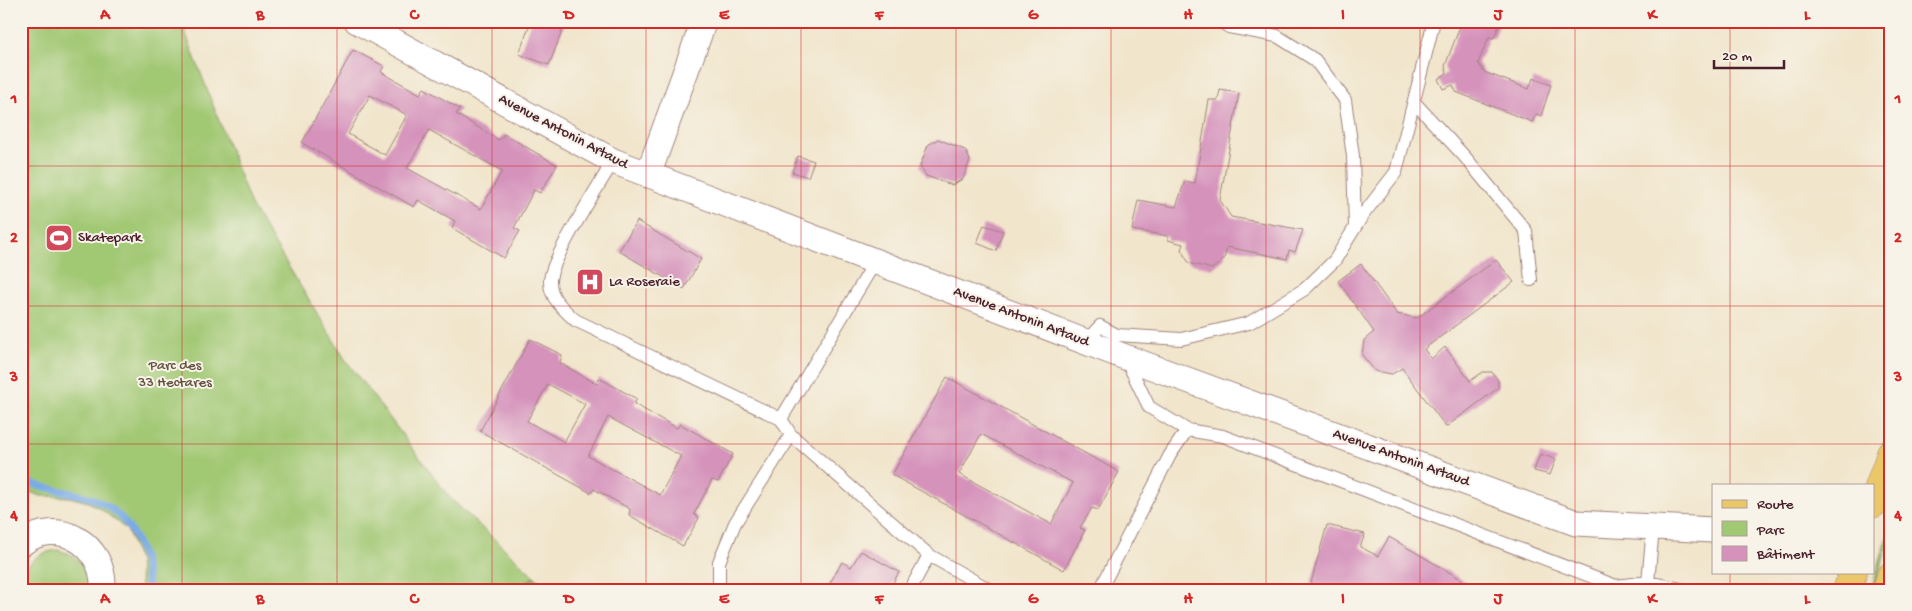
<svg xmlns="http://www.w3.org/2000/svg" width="1912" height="611" font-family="'Gochi Hand',sans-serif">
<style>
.green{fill:#a1c873;stroke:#76744f}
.forest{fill:#80ac65;stroke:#656648}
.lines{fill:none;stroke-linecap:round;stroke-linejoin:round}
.stream{stroke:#7babe6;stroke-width:7}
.building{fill:#d593bc;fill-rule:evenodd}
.service-casing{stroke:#9e827b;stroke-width:14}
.minor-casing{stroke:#9e827b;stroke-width:27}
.primary-casing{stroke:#9e827b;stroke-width:29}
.service{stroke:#fff;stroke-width:12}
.minor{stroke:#fff;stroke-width:25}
.primary{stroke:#eac769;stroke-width:28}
.grid{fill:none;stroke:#d62828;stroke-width:1;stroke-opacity:0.55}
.labels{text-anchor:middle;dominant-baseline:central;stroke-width:4;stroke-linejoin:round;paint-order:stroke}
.street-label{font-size:15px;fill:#4a1f2b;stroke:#f7f3e8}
.poi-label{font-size:15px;fill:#4a1f2b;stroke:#f7f3e8;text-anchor:start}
.park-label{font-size:15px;fill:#645241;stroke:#f7f3e8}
.neatline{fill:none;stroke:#d62828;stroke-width:2}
.grid-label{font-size:16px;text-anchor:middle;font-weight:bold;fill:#d62828}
</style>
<rect width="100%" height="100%" fill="#f7f3e8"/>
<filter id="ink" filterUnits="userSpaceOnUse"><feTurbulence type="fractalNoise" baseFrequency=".02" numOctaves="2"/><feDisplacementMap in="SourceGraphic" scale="10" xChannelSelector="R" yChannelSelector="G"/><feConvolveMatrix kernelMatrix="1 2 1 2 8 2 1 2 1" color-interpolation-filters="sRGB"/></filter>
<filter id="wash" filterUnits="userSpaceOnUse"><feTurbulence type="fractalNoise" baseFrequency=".0096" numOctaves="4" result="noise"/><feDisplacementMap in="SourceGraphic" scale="20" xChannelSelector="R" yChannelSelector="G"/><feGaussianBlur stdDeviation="1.12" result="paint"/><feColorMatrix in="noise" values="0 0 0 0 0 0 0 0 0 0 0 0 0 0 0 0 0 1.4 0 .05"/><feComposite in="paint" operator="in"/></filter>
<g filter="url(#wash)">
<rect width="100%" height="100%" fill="#f1e5cb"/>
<!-- green -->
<path class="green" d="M21,21H181L251,205L345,359L451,499L549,590H141L139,560L127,530L101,509L88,502L69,497L41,496L21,489Z
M1891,525V534L1874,590H1871Z
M58,550C78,555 91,569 87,590H23C20,566 36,552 58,550Z"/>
<!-- forest -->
<path class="forest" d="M534,576L549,590H517Z"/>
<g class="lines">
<!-- stream -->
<path class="stream" d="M21,480C42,488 63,491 84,496C128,508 146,548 148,590"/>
</g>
<g id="blocks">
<!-- building -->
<path class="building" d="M531,21H566L549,65L519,54Z
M1462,21H1501L1494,38L1489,37L1478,63L1484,72L1529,89L1533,78L1551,85L1541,116L1536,114L1532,122L1456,92L1453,85L1443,89L1438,79L1447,73L1445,66Z
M353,50L384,66L381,72L420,94L424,88L460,109L456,114L499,140L504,134L557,165L540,193L534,190L514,228L520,231L504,258L452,228L455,221L418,200L414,207L302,143ZM370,95L407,115L385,155L348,134ZM429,130L502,171L481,209L407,168Z
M1220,90L1239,93L1220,200L1231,217L1303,230L1295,252L1289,250L1287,259L1227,247L1224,259L1212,269L1189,263L1181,250L1183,244L1168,240V236L1132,230L1138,200L1176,207L1185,181L1195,183L1209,100H1218Z
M938,139L965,150L970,160L963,179L952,185L926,176L920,166L928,145Z
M798,156L814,161L808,177L792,172Z
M637,221L701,259L684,289L619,251Z
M984,225L1003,231L996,251L977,243Z
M1496,260L1514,282L1424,349L1431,359L1445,347L1470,381L1483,372H1492L1498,380V388L1446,427L1402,368L1392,374L1375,371L1362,355L1364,340L1374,332L1338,281L1361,264L1397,314L1417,318Z
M530,339L562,355L560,363L597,384L599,378L637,399L634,404L677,428L680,424L733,454L718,482L712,480L694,514L699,518L683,546L629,515L630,509L594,489L591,493L480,431ZM548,384L585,404L564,442L527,421ZM608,417L681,456L660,495L588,456Z
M947,377L1119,472L1098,510L1092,508L1080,528L1085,530L1064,570L892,475ZM981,434L1073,483L1051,524L959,474Z
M1540,454L1556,459L1550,475L1534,471Z
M1327,525L1365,534L1360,547L1378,556L1389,537L1480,590H1309Z
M861,551L899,572L889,590H826L842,562L851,567Z"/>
</g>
</g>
<g filter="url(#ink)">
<use href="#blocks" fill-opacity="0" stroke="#9e827b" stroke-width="1"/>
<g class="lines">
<!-- service casing -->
<g class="service-casing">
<path id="service" d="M1219,21L1229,27L1277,36L1315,60L1345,100L1353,156L1355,227
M1415,103L1465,157L1526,231L1531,280
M613,161C600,185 549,261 550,282C550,298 563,309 575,320L781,419L791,435L929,555L990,590
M1085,342L1100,326L1117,335L1181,339L1249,323L1305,289L1335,260L1362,216L1396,172L1434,21
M1126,359L1149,407L1187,430
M781,419L875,262
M719,590V562L735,523L791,435
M910,590L929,555
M1100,590L1170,455L1187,430L1223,436L1616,586L1648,582L1686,590
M1645,590L1648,582L1653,528"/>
</g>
<!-- minor casing -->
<g class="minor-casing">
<path id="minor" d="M357,21L613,161L1125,357L1576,523L1713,530
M648,175L704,21
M21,544C58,515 106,545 103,590"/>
</g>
<!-- primary casing -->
<g class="primary-casing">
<path id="primary" d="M1873,504L1891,453
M1847,590L1853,572
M1887,590L1891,576"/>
</g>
<!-- service -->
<use href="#service" class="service"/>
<!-- minor -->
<use href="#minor" class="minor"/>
<!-- primary -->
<use href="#primary" class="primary"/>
</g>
</g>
<!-- grid -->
<path class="grid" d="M182,21V590M337,21V590M492,21V590M646,21V590M801,21V590M956,21V590M1111,21V590M1266,21V590M1420,21V590M1575,21V590M1730,21V485M21,166H1891M21,306H1891M21,444H1891M1730,572V590"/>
<!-- icons -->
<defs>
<g id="stadium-square" transform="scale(1.4375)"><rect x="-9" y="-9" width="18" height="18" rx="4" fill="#d1495b" stroke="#f7f3e8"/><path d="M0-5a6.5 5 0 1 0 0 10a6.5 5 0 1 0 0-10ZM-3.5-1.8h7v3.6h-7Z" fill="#fff"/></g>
<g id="hospital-square" transform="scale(1.4375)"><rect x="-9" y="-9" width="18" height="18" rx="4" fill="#d1495b" stroke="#f7f3e8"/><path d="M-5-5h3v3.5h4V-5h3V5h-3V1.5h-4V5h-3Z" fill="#fff"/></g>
</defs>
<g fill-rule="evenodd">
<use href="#stadium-square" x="59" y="238"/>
<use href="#hospital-square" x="590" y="282"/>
</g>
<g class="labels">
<!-- street labels -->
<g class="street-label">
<text transform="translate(563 132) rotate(28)">Avenue Antonin Artaud</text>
<text transform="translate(1021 317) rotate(21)">Avenue Antonin Artaud</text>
<text transform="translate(1401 458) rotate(20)">Avenue Antonin Artaud</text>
</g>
<!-- poi labels -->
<g class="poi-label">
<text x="78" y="238">Skatepark</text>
<text x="609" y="282">La Roseraie</text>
</g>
<!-- park labels -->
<g class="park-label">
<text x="175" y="366">Parc des<tspan x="175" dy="17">33 Hectares</tspan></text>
</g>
</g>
<!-- margin -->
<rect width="1912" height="611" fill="none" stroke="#f7f3e8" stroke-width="55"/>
<!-- legend -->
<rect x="1712" y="484" width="162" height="90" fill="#f7f3e8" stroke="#b29e9c"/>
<rect x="1722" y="500" width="25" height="8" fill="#eac769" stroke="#b29e9c"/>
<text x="1757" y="508" font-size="15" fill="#4a1f2b">Route</text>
<rect x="1722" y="521" width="25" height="15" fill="#a1c873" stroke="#b29e9c"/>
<text x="1757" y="534" font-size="15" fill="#4a1f2b">Parc</text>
<rect x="1722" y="546" width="25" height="15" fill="#d593bc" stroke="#b29e9c"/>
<text x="1757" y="558" font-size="15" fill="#4a1f2b">Bâtiment</text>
<!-- scale -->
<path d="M1714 60v8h70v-8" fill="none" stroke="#4a1f2b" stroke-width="2.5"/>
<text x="1722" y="60" font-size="15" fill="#4a1f2b" stroke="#f7f3e8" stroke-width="4" paint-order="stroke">20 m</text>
<rect x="28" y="28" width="1856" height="556" class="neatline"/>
<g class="grid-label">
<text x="105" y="19">A</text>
<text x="260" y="19">B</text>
<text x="414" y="19">C</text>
<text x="569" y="19">D</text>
<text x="724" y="19">E</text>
<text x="879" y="19">F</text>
<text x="1033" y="19">G</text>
<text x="1188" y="19">H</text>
<text x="1343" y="19">I</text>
<text x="1498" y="19">J</text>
<text x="1652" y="19">K</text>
<text x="1807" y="19">L</text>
<text x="14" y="103">1</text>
<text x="1898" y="103">1</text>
<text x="14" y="242">2</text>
<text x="1898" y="242">2</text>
<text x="14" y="381">3</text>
<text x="1898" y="381">3</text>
<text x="14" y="520">4</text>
<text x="1898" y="520">4</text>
<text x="105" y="603">A</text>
<text x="260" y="603">B</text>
<text x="414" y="603">C</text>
<text x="569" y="603">D</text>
<text x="724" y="603">E</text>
<text x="879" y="603">F</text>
<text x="1033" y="603">G</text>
<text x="1188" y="603">H</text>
<text x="1343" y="603">I</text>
<text x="1498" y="603">J</text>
<text x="1652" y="603">K</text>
<text x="1807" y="603">L</text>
</g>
</svg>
